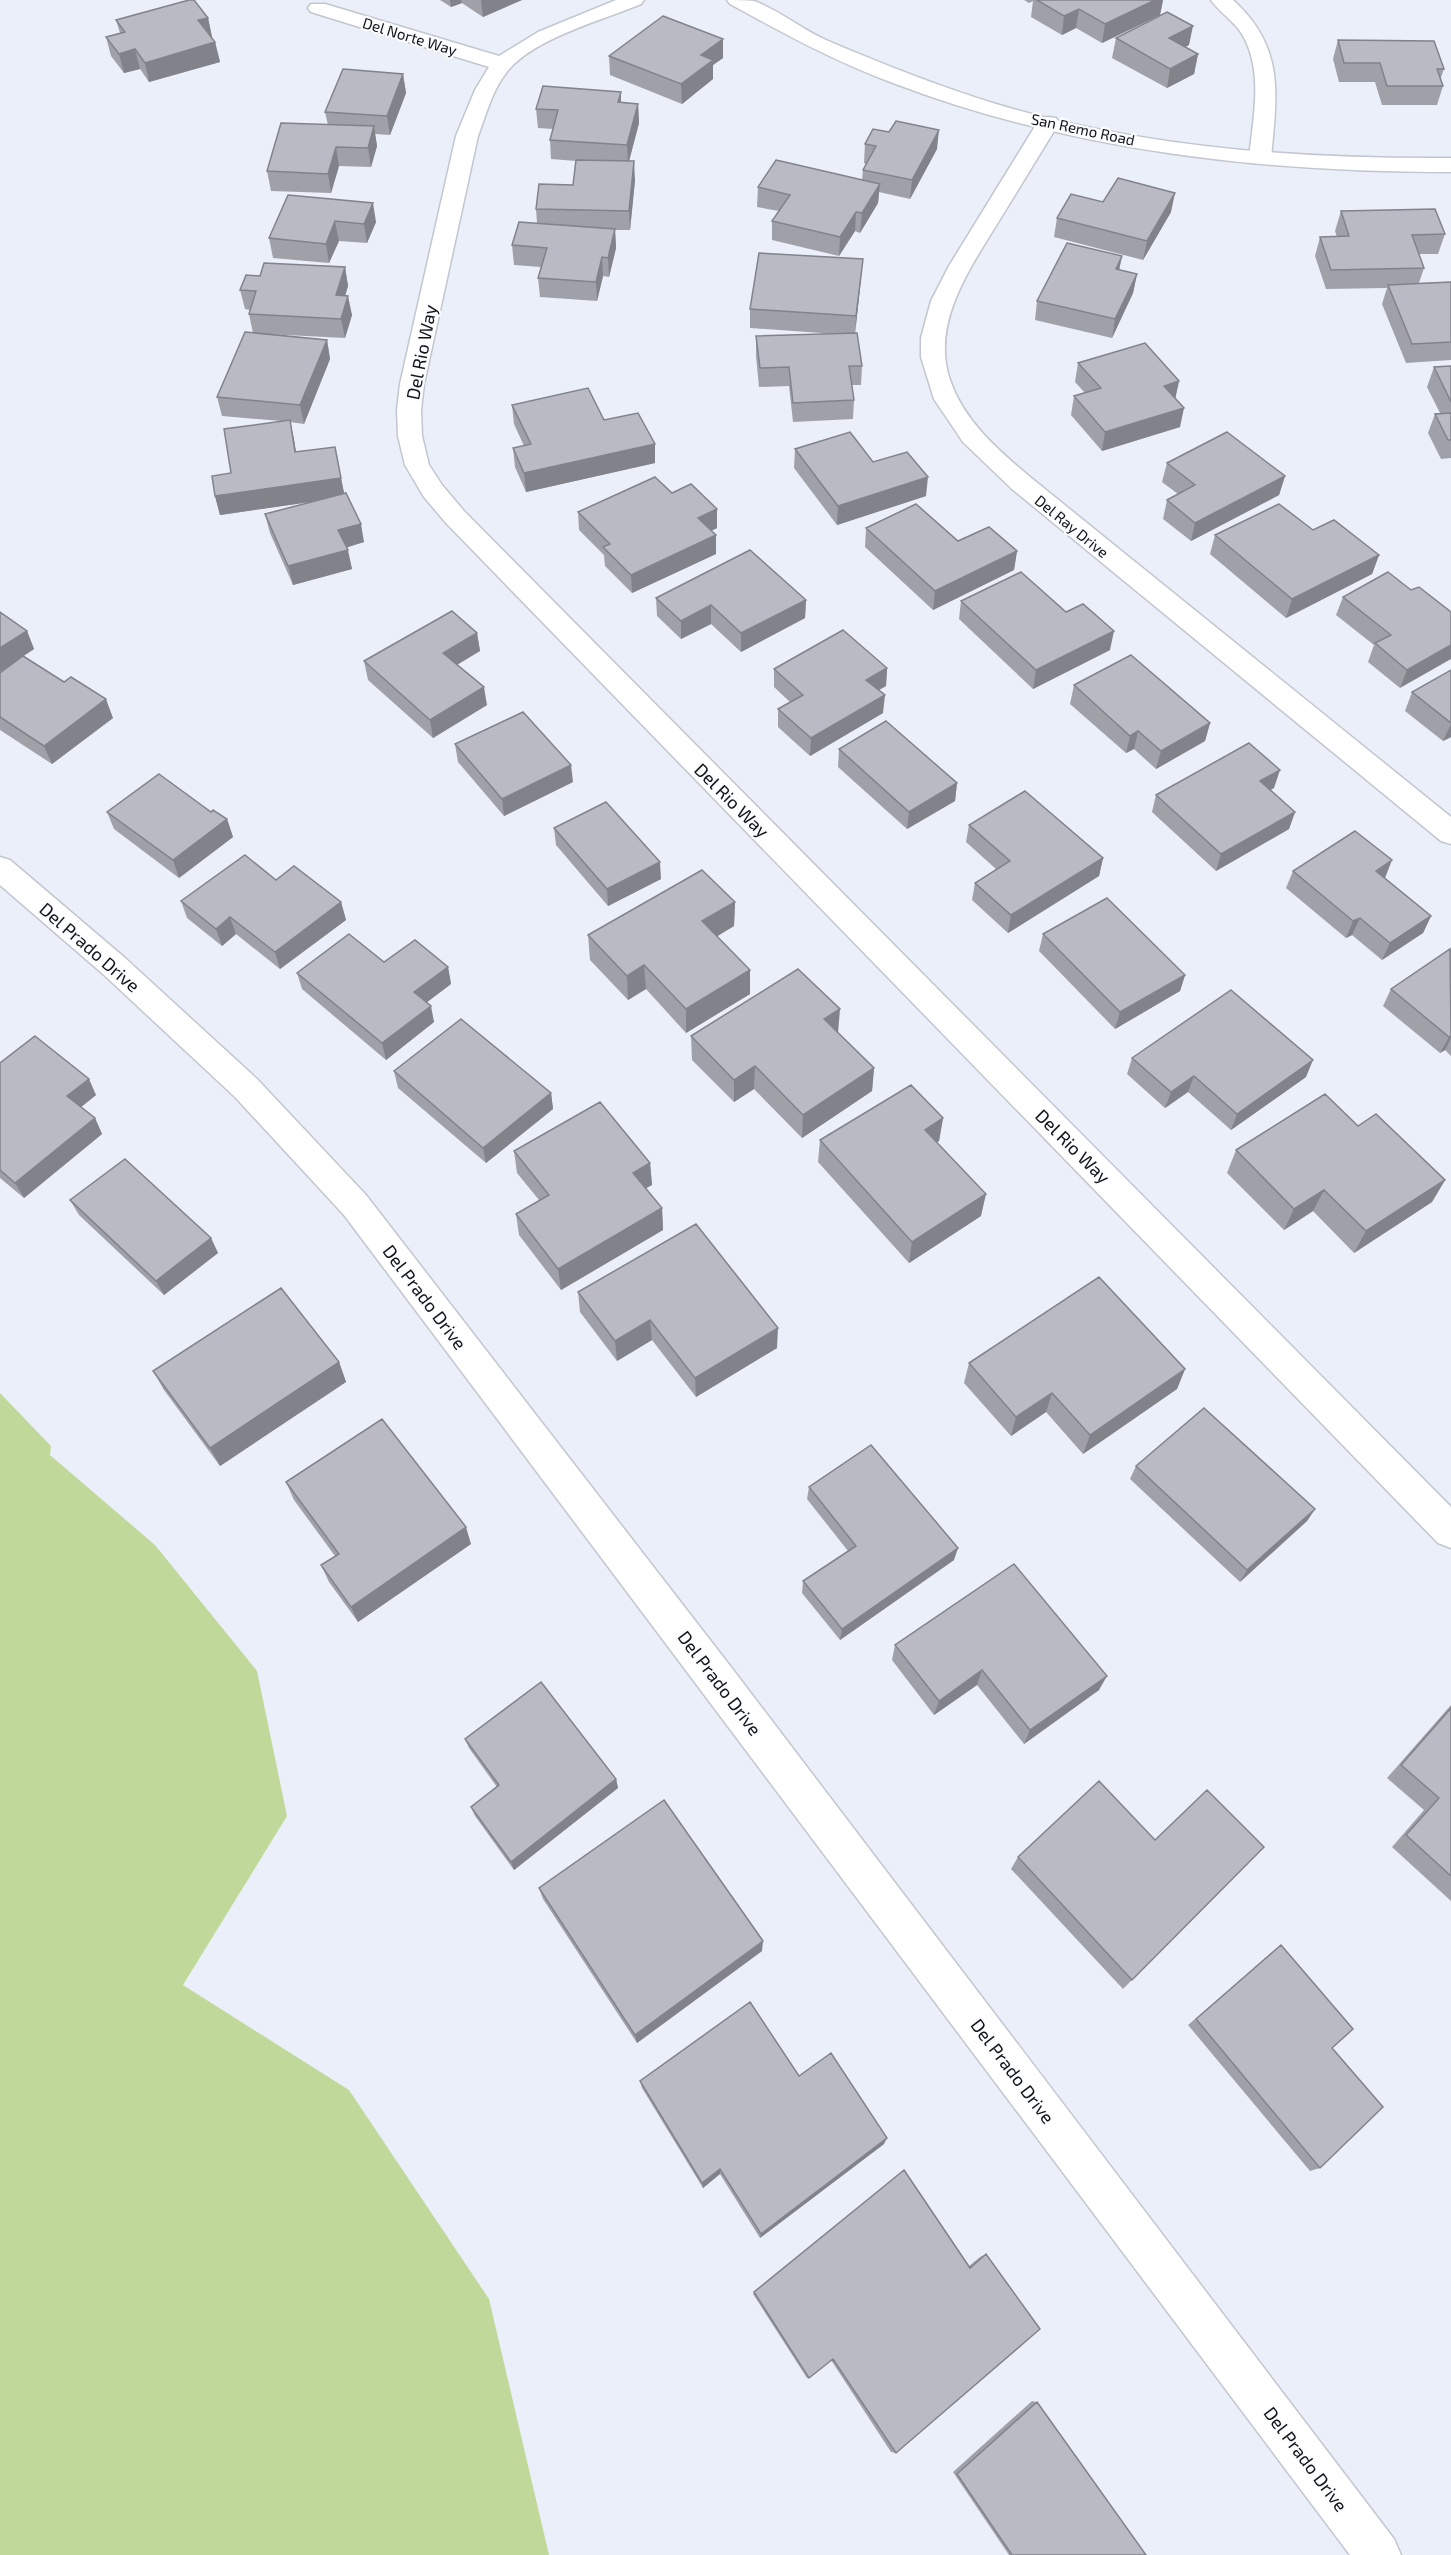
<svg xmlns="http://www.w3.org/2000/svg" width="1451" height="2555" font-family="'Exo 2',sans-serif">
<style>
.green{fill:#c0d99b}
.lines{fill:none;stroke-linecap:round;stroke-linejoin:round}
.minor-casing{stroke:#c2c6d0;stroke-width:3}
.tertiary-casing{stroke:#c2c6d0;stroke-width:3}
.minor{fill:#fff;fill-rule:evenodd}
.tertiary{fill:#fff;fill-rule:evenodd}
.wall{fill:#a0a0a9}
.shaded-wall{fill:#82828a}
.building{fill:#babac5;stroke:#82828a;stroke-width:1.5}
.labels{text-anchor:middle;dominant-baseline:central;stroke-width:4.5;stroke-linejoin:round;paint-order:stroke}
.far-street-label{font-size:15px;fill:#131418;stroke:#fbfcfe}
.street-label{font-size:18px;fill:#131418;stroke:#fbfcfe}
</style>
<rect width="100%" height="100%" fill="#ebeffa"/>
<!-- green -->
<path class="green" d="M0,1393L51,1446L50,1455L155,1545L257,1671L287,1816L183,1985L349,2090L489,2299L549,2555H0Z"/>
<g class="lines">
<!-- minor casing -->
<g class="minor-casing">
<path id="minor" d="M616,0H644L641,4C603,20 531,39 506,73C492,91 486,115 478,136L424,384L421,410L422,436L429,465L442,485L464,511L1451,1507V1548L1438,1543L446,523L424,497L405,465L398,436L397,410L400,384L456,136L475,90L489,67L311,12L308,8L311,4H325L499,56L538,32Z
M1211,0H1233C1285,47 1277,94 1271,158L1268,163H1252L1249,158C1253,118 1264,71 1242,34C1234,21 1220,13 1211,0Z
M1048,117L1056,118L1059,123C1040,154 1021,185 1002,216C973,264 930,321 950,380C964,421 998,450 1030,477L1451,817V844L1441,841L1012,489L963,442L934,399L921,357V338L931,301L949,266L1037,123L1040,118Z
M0,857L10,860L125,958L257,1079L366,1195L734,1671L1394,2539L1401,2555H1350L344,1215L235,1097L103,974L0,885Z"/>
</g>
<!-- tertiary casing -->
<g class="tertiary-casing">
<path id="tertiary" d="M727,0C735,0 746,0 754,1C779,10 801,29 826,40C882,64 938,86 996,104C1144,148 1298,159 1451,158V172C1261,172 1072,151 893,83C836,62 783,33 730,4Z"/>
</g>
<!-- minor -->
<use href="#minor" class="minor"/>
<!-- tertiary -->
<use href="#tertiary" class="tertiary"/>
</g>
<!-- wall -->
<path class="wall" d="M440,0H522L483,17L462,3L451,7Z
M1024,0H1163L1160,15L1102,43L1076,28L1062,35L1031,17L1033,1L1029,3Z
M208,18L212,37H211L215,42L220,62L149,82L140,69L124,73L111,56L106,37L120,33L116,20Z
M1116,38L1189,45L1185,47L1198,54L1194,74L1167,88L1112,58Z
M1338,40L1444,69L1440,80L1443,86L1437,105H1382L1375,82H1339L1333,59Z
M609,56L723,58L713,65V79L682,104L610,75Z
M403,74L406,93L390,135L375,134L377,146L371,167L339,166L331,193L271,191L267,171L328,125L325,112Z
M621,92V102L638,104L639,123L629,161L635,180L630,230H615L616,248L609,277L603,276L597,301L540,297L538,278L541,267L514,265L512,245L537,223L536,209L573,185L576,161L551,159L550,140L553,129L538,128L536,109Z
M865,144L937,149L910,199L879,192L878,203L860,233L855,231L839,256L772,240V221L779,211L757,207L758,187L862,180L863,170L866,164L864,163Z
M288,195L376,222L367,243L339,241L329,263L273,258L269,238Z
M1103,202L1171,212L1143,260L1054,237L1057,218Z
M1341,211L1445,234L1438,254H1419L1424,268L1419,283L1451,282V360L1406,363L1382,304L1387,288L1326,289L1315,256L1320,237H1337L1335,231Z
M1122,256L1119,270L1137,274L1133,293L1112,338L1035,320L1037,301Z
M345,267L348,286L345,295L352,315L345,338L266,334L327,340L330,359L304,424L290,422L296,452L335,447L344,494L364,542L346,547L352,569L293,585L270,533L265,514L316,501L220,515L215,496L231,473L281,421L222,416L217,397L253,333L249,314L250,310L245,309L240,290L260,276Z
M861,278L855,333L862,366L861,385H852L854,400L853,419L793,422L789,386L759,387L756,356V336L835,334L750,328V309Z
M1078,363L1179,381L1175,398L1180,427L1102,451L1071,415L1074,396L1085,393L1075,382Z
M1451,366V458L1441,459L1428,433L1435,414L1440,413L1427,387L1434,367Z
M512,405L604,420L655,444V463L526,492L515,467L513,448L524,446L514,424Z
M795,449L873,462L926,496L837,525L794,468Z
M1167,463L1285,476L1279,495L1191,541L1163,519L1167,500L1178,494L1162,482Z
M672,493L717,528L711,531L716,535V554L632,593L605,566L604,555L579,530L578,512Z
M866,528L1017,551L1014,570L933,610L865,547Z
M1313,530L1379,555L1372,574L1286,618L1210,554L1215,535Z
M1411,590L1451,612L1400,688L1368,662L1374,645L1336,615L1343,597Z
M656,598L806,600L805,618L741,652L711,624L681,639L657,616Z
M961,601L1066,612L1110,650L1033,689L959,619Z
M0,612L27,631L34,649L23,656L113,718L52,764L0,730V673L17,660L0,672Z
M477,633L480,651L457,665L487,705L433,738L368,680L364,661Z
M887,668L886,686L879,690L883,713L810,756L778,727V709L790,702L774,687V669Z
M1451,670V737L1443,741L1405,711L1412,692Z
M1074,685L1210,723L1205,741L1156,769L1134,749L1126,753L1070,704Z
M455,744L573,782L504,816L458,762Z
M839,749L957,783L955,801L907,829L838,767Z
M1274,788L1270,790L1295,812L1289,829L1216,871L1152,812L1156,795Z
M107,812H211L227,819L233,837L179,878L114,829Z
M969,825L1103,858L1099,876L1008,933L972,900L975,883L996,869L966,842Z
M554,828L661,879L608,906L556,845Z
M1293,871L1385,878L1431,916L1423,933L1382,960L1352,935L1346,938L1286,888Z
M276,880L341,902L346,920L280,969L236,934L222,946L187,918L181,901Z
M735,902L734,926L717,936L750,970V994L686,1033L646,989L628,1000L590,960L588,935Z
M1043,934L1185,975L1180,991L1115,1029L1039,951Z
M1451,949V1056L1445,1050L1440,1053L1383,1006L1391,989Z
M384,962L448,967L451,984L427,1002L434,1022L386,1060L302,989L297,973Z
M838,1033L874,1068L872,1091L802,1138L754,1089L734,1102L692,1060L691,1036Z
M1132,1058L1306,1077L1231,1130L1188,1092L1165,1108L1127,1074Z
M0,1063L96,1095L81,1107L95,1118L102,1134L24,1198L0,1178Z
M394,1071L551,1093L553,1109L486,1163L398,1088Z
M943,1118L939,1141L936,1142L981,1216L909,1263L818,1162L820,1140Z
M1358,1126L1445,1180L1432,1202L1354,1253L1313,1211L1284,1230L1227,1173L1236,1150Z
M514,1151L650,1163L652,1185L646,1188L662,1208L663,1230L561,1290L519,1235L516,1214L539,1200L517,1173Z
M70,1200L211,1238L218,1253L164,1295L79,1215Z
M578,1292L777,1348L696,1397L652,1340L617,1361L580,1312Z
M339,1362L346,1382L220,1466L164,1390L153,1371Z
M969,1363L1185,1369L1177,1389L1083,1454L1046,1412L1011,1436L964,1383Z
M1136,1466L1315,1509L1307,1521L1240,1582L1130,1479Z
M286,1482L471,1544L358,1622L329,1582L321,1565L335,1556L294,1500Z
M809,1487L954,1560L840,1640L802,1593L803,1581L848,1551L807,1499Z
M895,1645L1099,1690L1024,1744L977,1685L934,1715L892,1660Z
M1451,1705V1901L1392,1847L1424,1810L1387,1778Z
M465,1739L616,1779L618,1788L514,1870L475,1816L471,1807L497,1787L469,1748Z
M1155,1840L1264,1847L1123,1989L1011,1869L1018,1857Z
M539,1888L762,1951L637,2043L543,1899Z
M1281,1945L1332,2048L1320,2168L1310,2171L1188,2025Z
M799,2076L884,2144L760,2238L720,2174L703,2188L642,2088L640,2081Z
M986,2254L896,2453L891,2452L831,2360L809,2378H807L753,2294L754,2292L969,2266L980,2257Z
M1032,2401L1037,2402L1146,2555H1009L953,2472Z"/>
<!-- shaded-wall -->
<path class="shaded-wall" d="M450,0H461L462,3L451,7Z
M481,0H522L483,17Z
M1155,0H1163L1160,15L1102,43L1105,24Z
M1079,9L1076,28L1062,35L1064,16Z
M208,18L212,37L202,40L198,20Z
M1193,26L1189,45L1165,58L1169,38Z
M723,39V58L713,65V79L682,104L681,84L701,55Z
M215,42L220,62L149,82L145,63Z
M135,49L140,69L124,73L119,54Z
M1198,54L1194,74L1167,88L1170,69Z
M403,74L406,93L390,135L387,116Z
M621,92V111L618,102Z
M638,104L639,123L628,165L627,145Z
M374,126L377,146L371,167L368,148Z
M939,130L937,149L910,199L912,180Z
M336,147L339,166L331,193L328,174Z
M634,161L635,180L630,230L629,211Z
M880,184L878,203L860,233L862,213Z
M1175,193L1171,212L1143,260L1147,241Z
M373,203L376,222L367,243L364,224Z
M856,212L855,231L839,256L840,237Z
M335,221L339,241L329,263L326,244Z
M615,229L616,248L609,277L608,258Z
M1122,256L1118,275L1116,269Z
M602,257L603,276L597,301L596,282Z
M863,259L855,335L856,316Z
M345,267L348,286L340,314L336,295Z
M1137,274L1133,293L1112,338L1115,319Z
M348,296L352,315L345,338L341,319Z
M327,340L330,359L304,424L300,405Z
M1179,381L1175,400L1164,386Z
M1184,408L1180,427L1102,451L1105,432Z
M290,420L294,439L299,471L295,452Z
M655,444V463L526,492L524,473Z
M1285,476L1279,495L1191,541L1195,523Z
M928,477L926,496L837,525L838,506Z
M341,478L345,497L220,515L215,496Z
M717,509V528L698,537V518Z
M361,524L364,542L342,549L338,530Z
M716,535V554L632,593L631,575Z
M348,550L352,569L293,585L288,566Z
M1017,551L1014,570L933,610L935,591Z
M1379,555L1372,574L1286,618L1292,599Z
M806,600L805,618L741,652V633Z
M711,605V624L681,639V621Z
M27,631L34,649L0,672V648Z
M1114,631L1110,650L1033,689L1036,670Z
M477,633L480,651L446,671L443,653Z
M1451,645V659L1400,688L1407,670Z
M887,668L886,686L864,698L866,680Z
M484,687L487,705L433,738L430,720Z
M885,695L883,713L810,756L811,738Z
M106,699L113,718L52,764L44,746Z
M1210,723L1205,741L1156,769L1161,751Z
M1451,724V737L1443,741Z
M1138,731L1134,749L1126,753L1130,736Z
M571,765L573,782L504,816L502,799Z
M1280,770L1274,788L1254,799L1260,781Z
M957,783L955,801L907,829L909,812Z
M1295,812L1289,829L1216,871L1221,854Z
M227,819L233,837L179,878L173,860Z
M1103,858L1099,876L1008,933L1011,915Z
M1392,860L1385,878L1376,871Z
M660,862L661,879L608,906L607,889Z
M341,902L346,920L280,969L275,952Z
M735,902L734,926L703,945L702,921Z
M1431,916L1423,933L1382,960L1390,943Z
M230,917L236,934L222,946L216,929Z
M1360,918L1352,935L1346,938L1353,921Z
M644,965L646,989L628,1000L627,976Z
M448,967L451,984L418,1009L414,992Z
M750,970V994L686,1033V1009Z
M1185,975L1180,991L1115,1029L1120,1012Z
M431,1006L434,1022L386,1060L382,1043Z
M840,1009L838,1033L824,1019Z
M1451,1036V1038L1445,1050L1440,1053L1449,1037Z
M1313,1060L1306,1077L1231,1130L1237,1114Z
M755,1066L754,1089L734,1102V1080Z
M874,1068L872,1091L802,1138L803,1115Z
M1194,1076L1188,1092L1165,1108L1171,1092Z
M89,1079L96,1095L75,1112L67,1096Z
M551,1093L553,1109L486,1163L483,1148Z
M95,1118L102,1134L24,1198L15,1183Z
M943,1118L939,1141L921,1152L925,1130Z
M650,1163L652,1185L635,1194L633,1173Z
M1445,1180L1432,1202L1354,1253L1366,1231Z
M1324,1190L1313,1211L1284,1230L1294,1209Z
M986,1194L981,1216L909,1263L912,1242Z
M662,1208L663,1230L561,1290L558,1269Z
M211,1238L218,1253L164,1295L156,1281Z
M650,1320L652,1340L617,1361L615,1341Z
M778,1328L777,1348L696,1397L695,1378Z
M339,1362L346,1382L220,1466L210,1448Z
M1185,1369L1177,1389L1083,1454L1090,1435Z
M1052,1393L1046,1412L1011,1436L1016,1417Z
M1315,1509L1307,1521L1240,1582L1247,1570Z
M466,1527L471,1544L358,1622L351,1607Z
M958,1548L954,1560L840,1640L842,1629Z
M982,1670L977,1685L934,1715L939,1701Z
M1107,1676L1099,1690L1024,1744L1030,1730Z
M616,1779L618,1788L514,1870L511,1862Z
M763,1941L762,1951L637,2043L635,2035Z
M887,2138L884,2144L760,2238L761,2234Z
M720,2169V2174L703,2188L702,2183Z"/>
<!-- building -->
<path class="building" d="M189,0H194L208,18L198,20L215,42L145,63L135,49L119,54L106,37L125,32L116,20Z
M1037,0H1155L1105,24L1079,9L1064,16Z
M1167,12L1193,26L1169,38L1198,54L1170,69L1116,38Z
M663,16L723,39L701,55L713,60L681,84L609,56Z
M1338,40L1434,41L1444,69H1437L1443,86H1387L1380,63H1344Z
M343,69L403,74L387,116L325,112Z
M543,86L621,92L618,102L638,104L627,145L550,140L558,110L536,109Z
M896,121L939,130L912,180L863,170L876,146L865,144L873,129L889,132Z
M281,123L374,126L368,148L336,147L328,174L267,171Z
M576,160L634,161L629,211L536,209L539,184L573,185Z
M776,160L880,184L862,213L856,212L840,237L772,221L790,195L758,187Z
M1118,178L1175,193L1147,241L1057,218L1071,194L1103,202Z
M288,195L373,203L364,224L335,221L326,244L269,238Z
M1435,209L1445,234L1412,235L1424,268L1331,270L1320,237L1349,236L1341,211Z
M519,222L615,229L608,258L602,257L596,282L538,278L547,248L512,245Z
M1067,243L1122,256L1116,269L1137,274L1115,319L1037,301Z
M759,253L863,259L856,316L750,309Z
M264,263L345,267L336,295L348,296L341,319L249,314L256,291L240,290L246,275L260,276Z
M1451,282V342L1412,344L1388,285Z
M245,332L327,340L300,405L217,397Z
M857,333L862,366H849L854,400L793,403L789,367L760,368L756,336Z
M1145,343L1179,381L1164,386L1184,408L1105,432L1074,396L1101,388L1078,363Z
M1451,366V402L1434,367Z
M588,388L604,420L638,413L655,444L524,473L513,448L531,444L512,405Z
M1451,413V440H1448L1435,414Z
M290,420L295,452L335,447L341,478L215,496L212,476L231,473L224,429Z
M850,432L873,462L907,452L928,477L838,506L795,449Z
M1227,432L1285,476L1195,523L1167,500L1195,485L1167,463Z
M655,477L672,493L691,484L717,509L698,518L716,535L631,575L603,547L610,544L578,512Z
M346,493L361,524L338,530L348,550L288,566L265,514Z
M916,504L958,541L989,527L1017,551L935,591L866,528Z
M1279,504L1313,530L1334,520L1379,555L1292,599L1215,535Z
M750,550L806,600L741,633L711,605L681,621L656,598Z
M1021,572L1066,612L1083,604L1114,631L1036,670L961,601Z
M1388,572L1411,590L1419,587L1451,612V645L1407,670L1375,643L1391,635L1343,597Z
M452,611L477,633L443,653L484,687L430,720L364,661Z
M0,612L27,631L0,648Z
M843,630L887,668L866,680L885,695L811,738L778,709L803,695L774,669Z
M1131,655L1210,723L1161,751L1138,731L1130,736L1074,685Z
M23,656L64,682L71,677L106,699L44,746L0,717V673Z
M1451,670V723L1412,692Z
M523,712L571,765L502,799L455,744Z
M886,721L957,783L909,812L839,749Z
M1249,743L1280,770L1260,781L1295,812L1221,854L1156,795Z
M159,774L211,812L213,810L227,819L173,860L107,812Z
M1025,791L1103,858L1011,915L975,883L1010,861L969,825Z
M606,802L660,862L607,889L554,828Z
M1355,831L1392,860L1376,871L1431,916L1390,943L1360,918L1353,921L1293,871Z
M245,855L276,880L294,866L341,902L275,952L230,917L216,929L181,901Z
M702,870L735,902L702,921L750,970L686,1009L644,965L627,976L588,935Z
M1107,898L1185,975L1120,1012L1043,934Z
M349,934L384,962L415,940L448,967L414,992L431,1006L382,1043L297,973Z
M1450,949L1451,1036L1449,1037L1391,989Z
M798,969L840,1009L824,1019L874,1068L803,1115L755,1066L734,1080L691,1036Z
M1231,990L1313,1060L1237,1114L1194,1076L1171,1092L1132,1058Z
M461,1019L551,1093L483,1148L394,1071Z
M35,1036L89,1079L67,1096L95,1118L15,1183L0,1170V1063Z
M911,1085L943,1118L925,1130L986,1194L912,1242L820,1140Z
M1325,1094L1358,1126L1376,1114L1445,1180L1366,1231L1324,1190L1294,1209L1236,1150Z
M600,1102L650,1163L633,1173L662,1208L558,1269L516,1214L549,1195L514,1151Z
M125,1159L211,1238L156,1281L70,1200Z
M696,1224L778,1328L695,1378L650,1320L615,1341L578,1292Z
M1099,1277L1185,1369L1090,1435L1052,1393L1016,1417L969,1363Z
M281,1288L339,1362L210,1448L153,1371Z
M1204,1408L1315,1509L1247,1570L1136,1466Z
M382,1419L466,1527L351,1607L321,1565L339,1554L286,1482Z
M871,1445L958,1548L842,1629L803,1581L856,1546L809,1487Z
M1014,1564L1107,1676L1030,1730L982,1670L939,1701L895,1645Z
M541,1682L616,1779L511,1862L471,1807L499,1785L465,1739Z
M1451,1708V1876L1406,1835L1439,1798L1401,1765Z
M1099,1781L1155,1840L1207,1790L1264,1847L1132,1980L1018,1857Z
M664,1800L763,1941L635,2035L539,1888Z
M1281,1945L1353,2029L1332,2048L1383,2107L1320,2168L1196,2019Z
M750,2002L799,2076L831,2053L887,2138L761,2234L720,2169L702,2183L640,2081Z
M904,2170L970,2268L986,2254L1040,2329L896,2453L833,2359L809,2378L754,2292Z
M1037,2402L1146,2555H1012L957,2474Z"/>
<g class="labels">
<!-- far-street labels -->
<g class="far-street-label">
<text transform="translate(410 36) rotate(17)">Del Norte Way</text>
<text transform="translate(1083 129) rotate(12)">San Remo Road</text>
<text transform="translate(1072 526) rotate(39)">Del Ray Drive</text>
</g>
<!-- street labels -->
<g class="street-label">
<text transform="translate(421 352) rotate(-79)">Del Rio Way</text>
<text transform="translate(732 800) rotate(45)">Del Rio Way</text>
<text transform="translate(90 947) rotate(41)">Del Prado Drive</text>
<text transform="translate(1073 1146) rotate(45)">Del Rio Way</text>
<text transform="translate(425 1297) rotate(53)">Del Prado Drive</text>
<text transform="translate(720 1683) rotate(53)">Del Prado Drive</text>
<text transform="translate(1013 2071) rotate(53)">Del Prado Drive</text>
<text transform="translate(1306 2459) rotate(53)">Del Prado Drive</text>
</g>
</g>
</svg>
